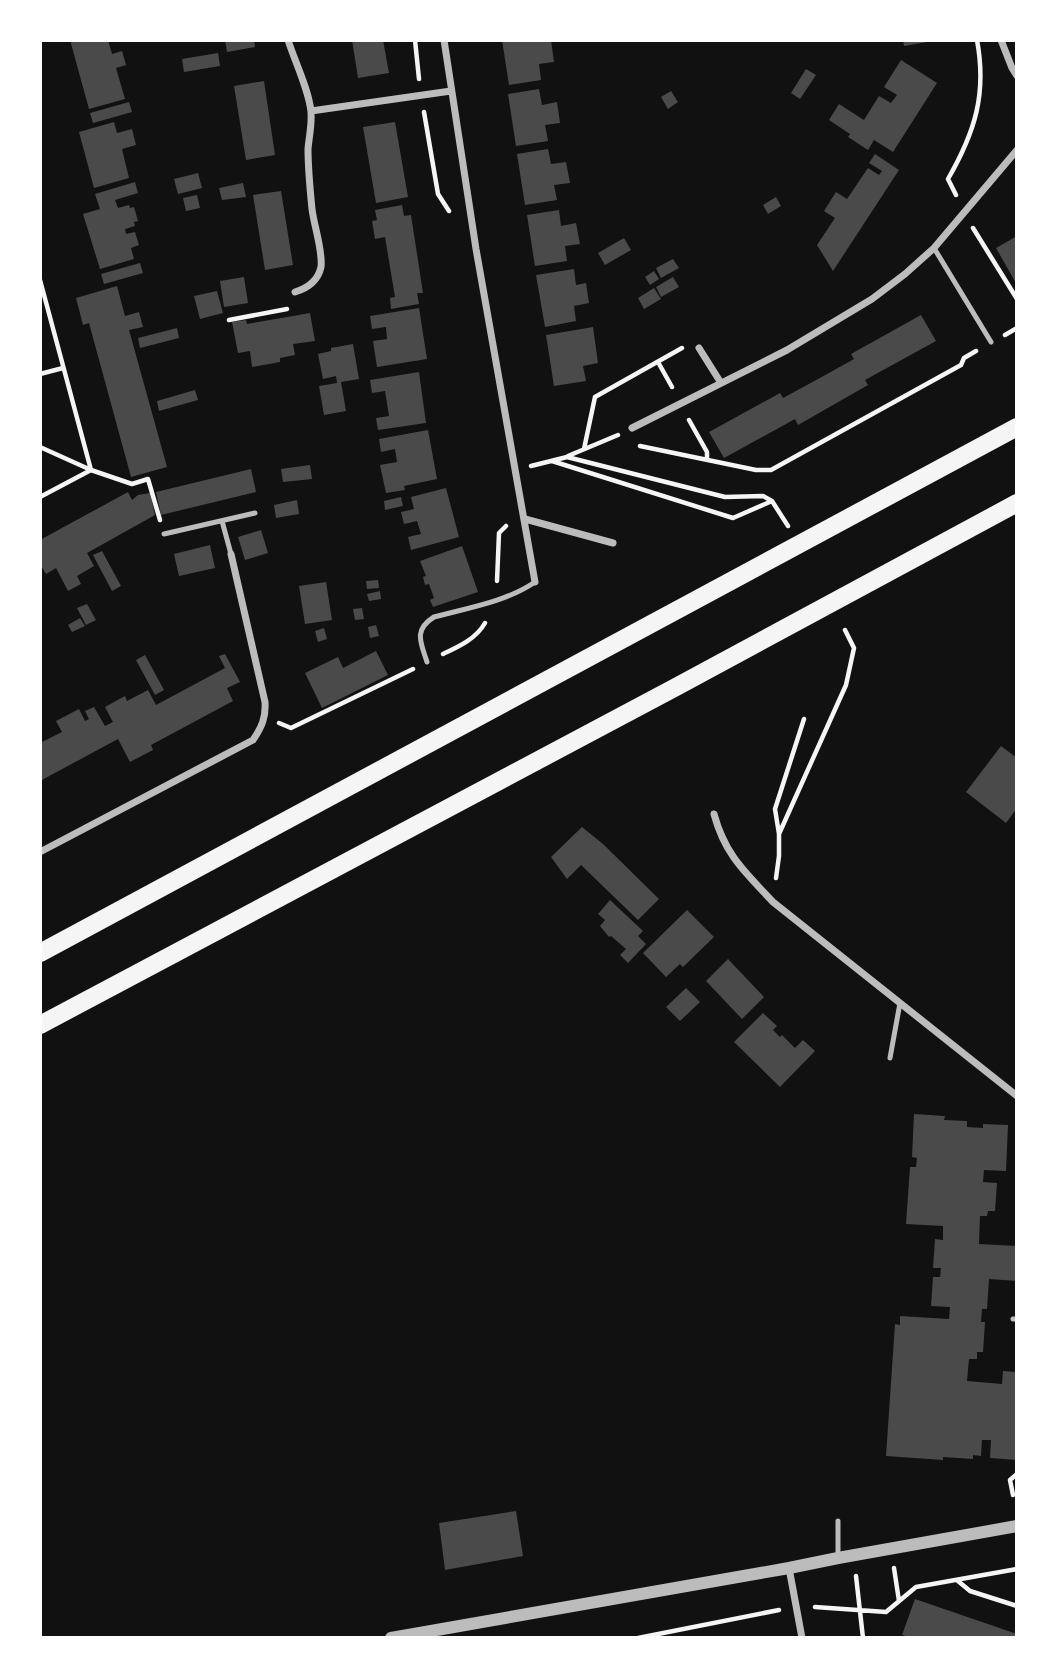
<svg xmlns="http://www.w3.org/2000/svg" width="1057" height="1678" font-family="Montserrat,sans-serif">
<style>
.building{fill:#4a4a4a}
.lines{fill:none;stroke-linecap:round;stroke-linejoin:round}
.path{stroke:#f5f5f5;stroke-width:4.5}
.service{stroke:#bcbcbc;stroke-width:5}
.minor{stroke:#bcbcbc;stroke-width:7}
.tertiary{stroke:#bcbcbc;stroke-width:12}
.primary{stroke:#f5f5f5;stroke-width:18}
</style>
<rect width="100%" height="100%" fill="#111"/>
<!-- building -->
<path class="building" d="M70,40H108L112,54L122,51L126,65L116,68L125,99L89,109Z
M225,40H254L255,47L227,52Z
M352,40H383L389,73L358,78Z
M502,40H551L554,62L539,64L541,80L509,85Z
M903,40H933V41L904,46Z
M218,53L220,66L184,72L182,59Z
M901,60L937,83L893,152L874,140L868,150L848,137L850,134L829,120L839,104L864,120L879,96L891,103L897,95L884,87Z
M806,69L816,75L800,99L791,93Z
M264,81L275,155L246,160L234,86Z
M539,89L542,105L557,102L560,123L545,125L548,141L516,146L508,94Z
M671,91L678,102L668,109L661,97Z
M129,102L132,112L93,123L90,113Z
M114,122L117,133L132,129L136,145L122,149L129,178L94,188L79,132Z
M395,122L408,197L376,203L363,127Z
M548,149L551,164L566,162L570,183L554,185L557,200L525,205L517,154Z
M875,154L899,170L833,271L817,245L835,218L824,211L836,192L847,199L868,168L879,175L882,171L869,163Z
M198,173L202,188L178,194L174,179Z
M135,182L138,193L115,200L118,208L129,205L130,208L134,207L138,221L134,222L135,226L125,229L126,234L135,232L139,245L131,248L134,259L100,269L83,214L100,209L95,194Z
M243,183L246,197L222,200L219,188Z
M281,191L293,265L265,270L253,195Z
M197,195L200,208L186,211L183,198Z
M776,197L781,206L768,214L763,205Z
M402,205L404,216L411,215L423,293H417L419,304L391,309L390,298L395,297L385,237L375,239L372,221L377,220L375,210Z
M559,210L561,226L576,223L580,244L565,246L567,261L535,266L527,215Z
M1017,236V285L996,248Z
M624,238L631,250L605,265L598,253Z
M673,259L679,268L661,278L656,268Z
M140,263L143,273L104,284L101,274Z
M574,269L576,285L586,283L589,303L574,306L576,321L545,327L536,275Z
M654,271L659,279L650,285L645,277Z
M244,277L248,303L224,307L220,281Z
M673,277L679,287L661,297L656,287Z
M117,286L125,316L139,312L143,327L129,330L167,467L131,477L89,323L83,325L76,298Z
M654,288L661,299L644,309L638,298Z
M217,291L223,313L200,319L194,296Z
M419,308L427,359L377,367L373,341L387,339L386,327L372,329L370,316Z
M310,313L315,341L293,344L295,355L280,358V362L252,367L250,351L238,353L232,322L246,320L247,324Z
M921,315L936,341L865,380L868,385L798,425L795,419L724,458L709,432L780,393L783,398L818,379L854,359L851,354Z
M593,327L598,363L583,366L586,381L554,386L546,335Z
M177,328L179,338L140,348L138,338Z
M353,344L359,379L341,382L346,411L324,415L319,386L337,383L336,376L323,379L318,354L331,351V348Z
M419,372L426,423L378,430L376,418L389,416L385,391L372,393L370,380Z
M195,390L198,400L159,411L157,401Z
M428,430L437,479L404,486L405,490L386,493L380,465L397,462L395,449L381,452L379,439Z
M310,465L312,479L283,482L281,469Z
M251,469L256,492L161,515L156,492Z
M446,488L459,537L411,550L408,537L421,534L417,521L404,524L401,512L414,509L411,497Z
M128,492L132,500L138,495L150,493L155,515L87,553L94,566L77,576L81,584L68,591L56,568L46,574L40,564V540Z
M401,497L403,506L385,510L384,501Z
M297,500L299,514L276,518L274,505Z
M261,530L268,553L245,560L238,537Z
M210,545L215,568L179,576L174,554Z
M462,546L478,592L433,607L430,600L434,598L429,584L425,585L423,577L426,576L420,561Z
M102,551L121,586L112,591L93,555Z
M378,580L379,588L367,589L366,581Z
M326,582L332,620L305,624L299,586Z
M380,591L381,599L369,601L367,594Z
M87,604L96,620L86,625L77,608Z
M362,608L364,619L355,620L353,609Z
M80,618L85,626L72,632L68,625Z
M376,625L379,636L370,638L368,627Z
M324,628L327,639L318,642L315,631Z
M376,651L388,675L322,708L305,673L338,657L343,668Z
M225,654L240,682L227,688L233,701L151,745L153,750L130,762L118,739L40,781V743L62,732L56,721L79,709L85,721L89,719L85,711L94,707L105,726L113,722L105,707L125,696L127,701L148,690L156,705L225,668L219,656Z
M145,655L164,690L155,695L136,660Z
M1001,746L1017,758V808L1006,823L966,792Z
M582,827L603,844L659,899L638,920L581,865L567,879L551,857Z
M610,900L643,931L638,936L646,944L628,963L620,955L626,949L611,936L609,937L600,926L605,920L598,914Z
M687,910L714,937L683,967L680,964L666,977L643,953Z
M728,959L764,997L742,1019L706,981Z
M686,988L700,1002L680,1021L666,1007Z
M763,1013L777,1026L773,1030L780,1037L782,1035L795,1048L803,1040L815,1051L780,1087L734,1042Z
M914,1114L945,1116L944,1120L967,1121V1127L983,1128V1124L1008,1125L1006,1171L984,1170L983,1182L997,1183L995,1211H988L987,1216H980L979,1244L1017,1246V1281L989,1279L987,1309H982L981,1322H985L983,1352H977V1359H969L967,1381L1002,1384L1003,1371L1017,1372V1460L990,1458L991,1440H982L981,1456L973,1455V1459L943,1457V1460L886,1456L895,1324L900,1325V1316L949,1319L950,1307L931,1306L933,1277H940L941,1268H933L935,1239L943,1240V1226L906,1224L910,1167H916L917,1158L912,1157Z
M516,1511L523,1556L445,1570L439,1523Z
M915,1599L1017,1634V1638H905L906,1636L902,1635Z"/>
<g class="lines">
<!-- path -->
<path class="path" d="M415,40L419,79
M424,112L438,194L449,211
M956,195L948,179C975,132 987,94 977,40
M973,228L1017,299
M40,280L91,470L40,497
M229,320L287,309
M1005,335L1017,328
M658,362L672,387
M40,374L63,368
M689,420L707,452V460
M640,446L756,470H771L961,365L964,358L976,351
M40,447L91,470L132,484L148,479L160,520
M584,449L595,397L682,348
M568,456L618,435
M552,461L733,518L772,501
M531,466L567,457L725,497L763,496L772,501L788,526
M497,581L499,533L506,526
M443,654C458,647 476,639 485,623
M279,723L291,728L413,669
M779,834L846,685L854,648L845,630
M776,878L779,856V834L775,809L804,719
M1013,1495L1010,1480L1017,1474
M894,1568L899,1601
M856,1576L863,1638
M958,1581L970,1591L1017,1606
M815,1607L886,1612L916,1587L1017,1569
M638,1638L779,1610"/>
<!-- service -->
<path class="service" d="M934,248L991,342
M222,521L231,554
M164,534L255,513
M427,662C421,643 413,630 434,617C467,608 506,602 535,582
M890,1058L900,1003
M1013,1319H1017
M838,1556V1521"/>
<!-- minor -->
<path class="minor" d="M288,40C295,62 309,90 311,112C312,125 309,137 308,149C308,169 310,189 312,209C314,226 323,251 321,267C318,281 308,288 295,292
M444,40L476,249L535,582
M1001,40L1012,68L1017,76
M311,111L451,91
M699,348L721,383
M632,428L787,350L872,299L905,274L934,248L1017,150
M525,519L613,543
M714,814C725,855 745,872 773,902L1017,1096
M40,852L253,740C262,727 266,717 265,702L231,554
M789,1568L802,1638"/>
<!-- tertiary -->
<path class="tertiary" d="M391,1638L789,1568L838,1558L1017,1526"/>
<!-- primary -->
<path class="primary" d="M40,953L1017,427
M40,1025L676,687L1017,503"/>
</g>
<!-- border -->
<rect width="1057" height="1678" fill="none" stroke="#ffffff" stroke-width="84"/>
</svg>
